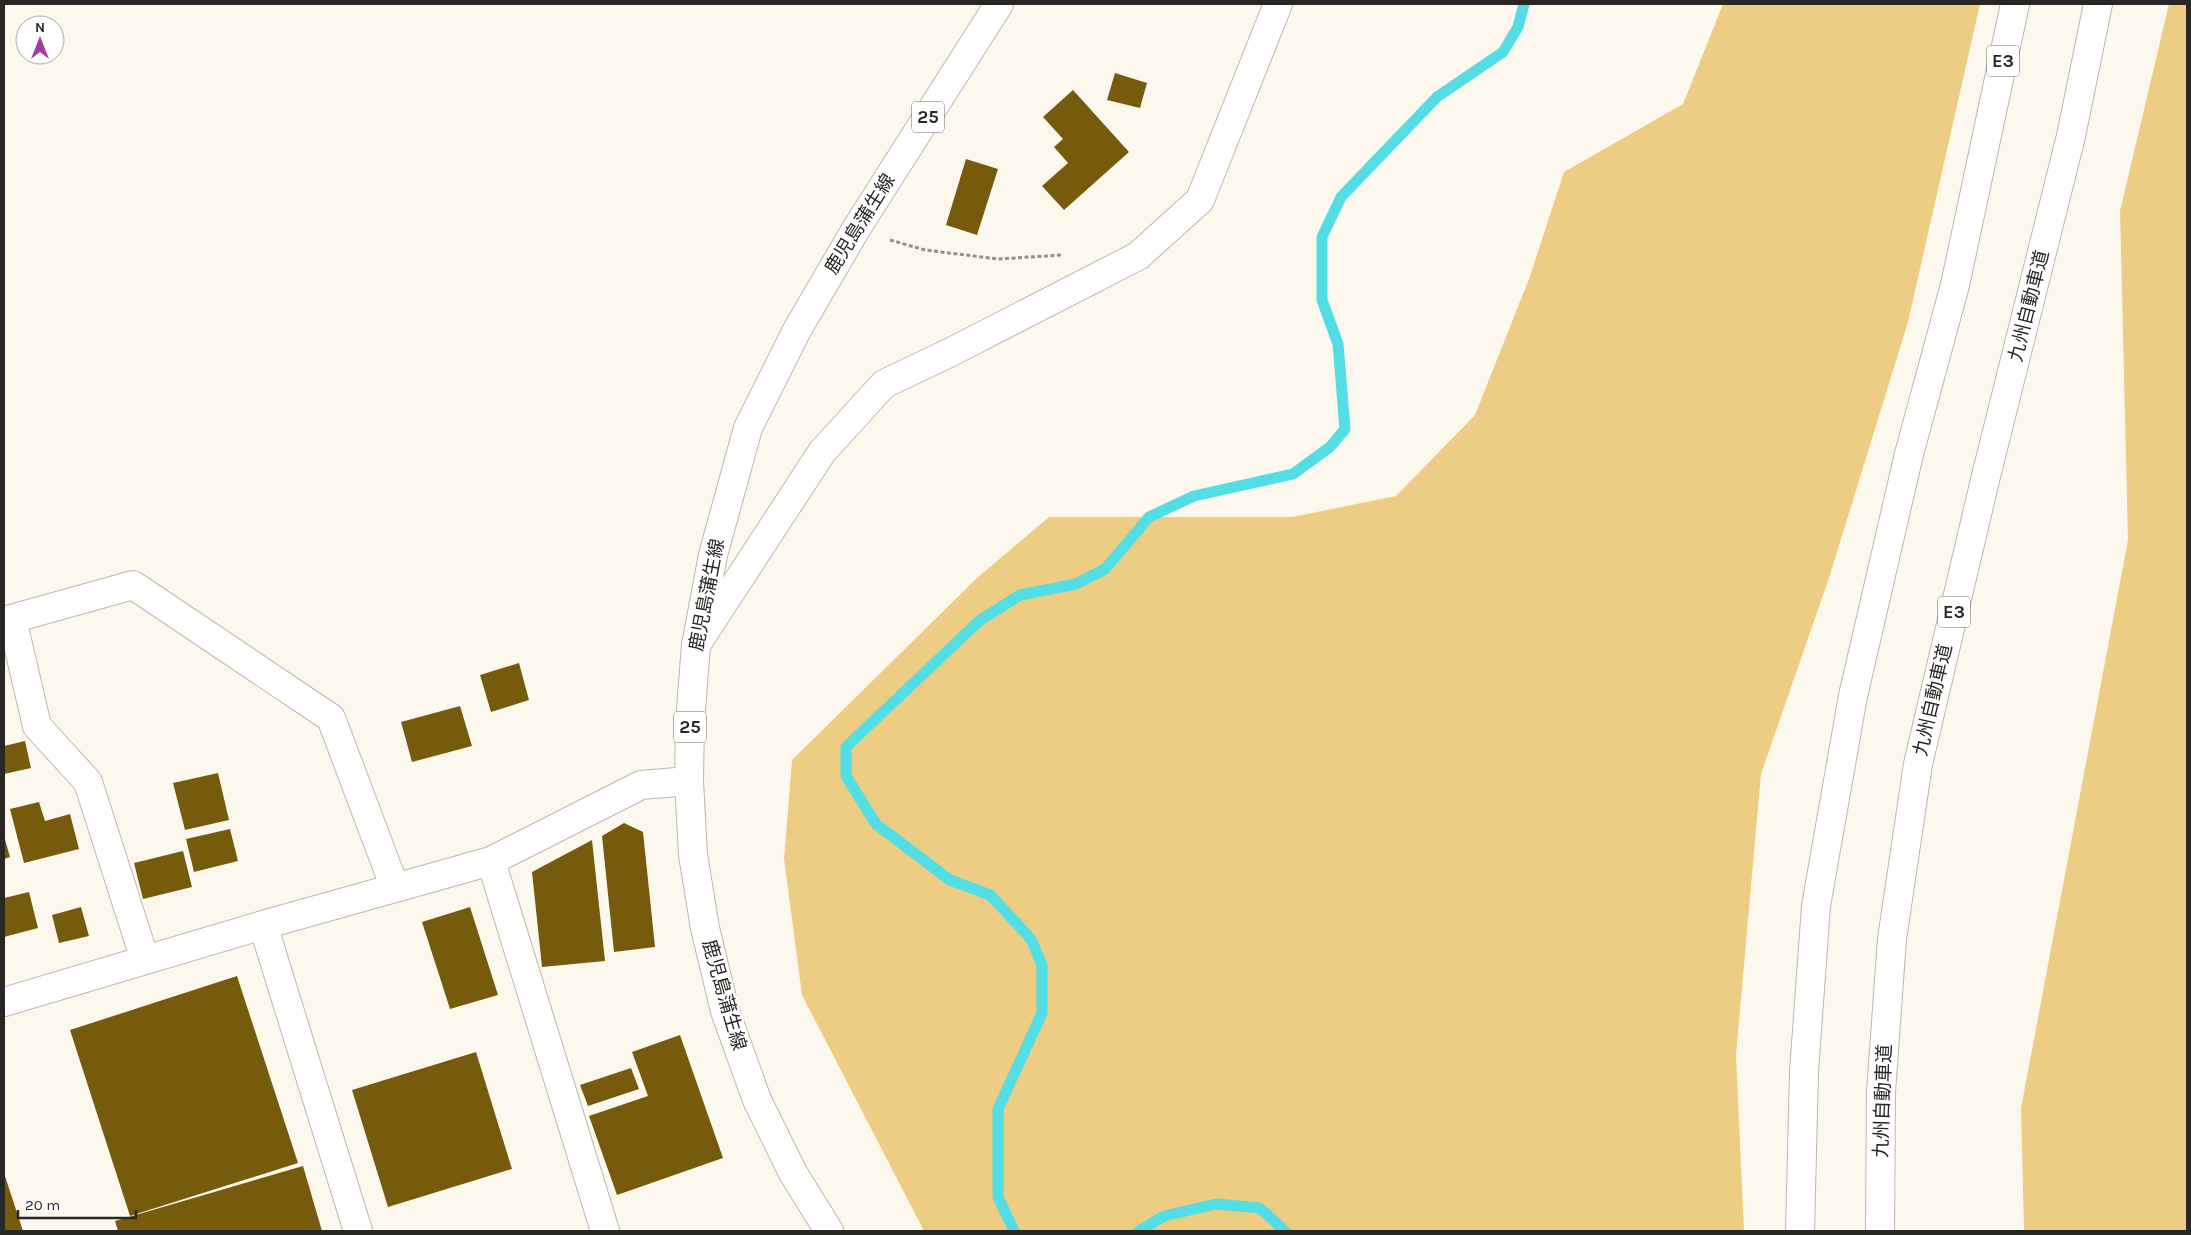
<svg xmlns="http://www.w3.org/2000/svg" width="2191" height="1235" font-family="Karla,'Noto Sans JP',sans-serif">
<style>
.green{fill:#edcd83}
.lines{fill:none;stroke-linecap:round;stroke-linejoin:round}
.stream{stroke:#53dde5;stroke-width:11}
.building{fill:#765b0d}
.minor-casing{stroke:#bcb7ad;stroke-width:30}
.major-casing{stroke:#bcb7ad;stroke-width:30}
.highway-casing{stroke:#bcb7ad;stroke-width:30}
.path{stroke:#949189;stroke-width:3;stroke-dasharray:4 2.5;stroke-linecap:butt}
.minor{stroke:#fff;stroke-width:28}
.major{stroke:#fff;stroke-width:28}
.highway{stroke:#fff;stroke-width:28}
.labels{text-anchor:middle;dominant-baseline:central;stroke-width:5;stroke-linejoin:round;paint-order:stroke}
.shield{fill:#fff;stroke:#696865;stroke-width:1}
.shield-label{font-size:18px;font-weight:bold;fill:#292723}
.street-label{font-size:19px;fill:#292723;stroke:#fff}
</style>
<rect width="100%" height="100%" fill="#fdf8ed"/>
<!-- green -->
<path class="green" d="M1723,4H1980L1908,322L1829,578L1761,774L1736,1055L1744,1231H924L802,995L784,859L792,760L977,578L1049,517H1292L1396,496L1475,415L1529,279L1564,172L1683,104Z
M2169,4H2187V1231H2024L2021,1108L2128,540L2120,211Z"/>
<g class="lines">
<!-- stream -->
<path class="stream" d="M1014,1231L998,1197V1109L1042,1013V965L1031,939L990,895L950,880L876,824L846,776V747L979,621L1020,595L1076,584L1105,569L1149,517L1194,496L1293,474L1330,447L1345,429L1338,344L1322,300V237L1341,197L1437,97L1503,52L1518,27L1524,4
M1139,1231L1164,1216L1216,1204L1260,1208L1285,1231"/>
</g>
<!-- building -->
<path class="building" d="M1115,73L1147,83L1140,108L1107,100Z
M1073,90L1129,152L1064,210L1042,186L1068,163L1054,147L1063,139L1043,117Z
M966,159L998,169L977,235L946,225Z
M519,663L529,700L491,712L480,675Z
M460,706L472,746L412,762L401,722Z
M25,741L31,768L4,774V746Z
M218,773L229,820L185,830L173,783Z
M39,802L45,821L70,814L79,849L24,863L10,809Z
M624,823L643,832L655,947L614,952L602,836Z
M230,829L238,861L194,872L186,839Z
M4,836L10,857L4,859Z
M592,840L605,961L542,967L532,872Z
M183,851L192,887L143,899L134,863Z
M29,892L38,928L4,937V898Z
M81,907L89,936L59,943L52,915Z
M470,907L498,995L450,1009L422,922Z
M237,976L298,1163L130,1216L70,1030Z
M680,1035L723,1158L617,1195L589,1116L648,1096L632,1052Z
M476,1052L512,1169L388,1207L352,1090Z
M631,1068L639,1089L588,1106L580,1085Z
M303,1166L322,1231H118L115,1221Z
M4,1173L23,1231H4Z"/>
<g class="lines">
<!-- minor casing -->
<g class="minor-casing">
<path id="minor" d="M12,619L37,726L88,782L145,960
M4,621L133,585L331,718L395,888
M696,645L822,452L884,384L951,352L1138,256L1200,200L1278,4
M491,861L605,1231
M263,925L358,1231
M4,1002L263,925L491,861L641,785L689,781"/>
</g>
<!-- major casing -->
<g class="major-casing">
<path id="major" d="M829,1231L793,1173L757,1100L725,1011L705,928L693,855L689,781L690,722L696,645L713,555L748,428L797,330L856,229L999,4"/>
</g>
<!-- highway casing -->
<g class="highway-casing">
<path id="highway" d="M1800,1231L1804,1072L1816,906L1853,696L1909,454L1955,285L2015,4
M1880,1231L1881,1092L1892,939L1918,764L1986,476L2071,136L2098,4"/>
</g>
<!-- path -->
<path class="path" d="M890,240L925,250L998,259L1062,255"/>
<!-- minor -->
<use href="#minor" class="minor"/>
<!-- major -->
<use href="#major" class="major"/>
<!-- highway -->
<use href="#highway" class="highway"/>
</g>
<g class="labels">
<!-- shield labels -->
<g class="shield">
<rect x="1987" y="45.5" width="32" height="31" rx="4"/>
<rect x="912" y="101.5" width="32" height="31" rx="4"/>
<rect x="1938" y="596.5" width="32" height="31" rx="4"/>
<rect x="674" y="711.5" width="32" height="31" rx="4"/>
</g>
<g class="shield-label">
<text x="2003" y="61">E3</text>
<text x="928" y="117">25</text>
<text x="1954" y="612">E3</text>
<text x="690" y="727">25</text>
</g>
<!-- street labels -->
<g class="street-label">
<text transform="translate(860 224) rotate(-58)">鹿児島蒲生線</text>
<text transform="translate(2029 306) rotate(-76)">九州自動車道</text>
<text transform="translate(707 595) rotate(-79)">鹿児島蒲生線</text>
<text transform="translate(1933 700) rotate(-77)">九州自動車道</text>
<text transform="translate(724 995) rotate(74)">鹿児島蒲生線</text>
<text transform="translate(1883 1101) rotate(-88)">九州自動車道</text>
</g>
</g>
<!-- border -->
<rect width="2191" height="1235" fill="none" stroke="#292723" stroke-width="10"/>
<!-- north arrow -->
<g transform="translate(40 40)"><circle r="24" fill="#ffffff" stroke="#a9a9a7"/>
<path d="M0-4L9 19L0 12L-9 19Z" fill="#a43b9d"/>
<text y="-8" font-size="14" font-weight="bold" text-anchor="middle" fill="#292723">N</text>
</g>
<!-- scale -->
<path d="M18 1210v8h118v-8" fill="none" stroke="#292723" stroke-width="2.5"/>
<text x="25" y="1210" font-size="15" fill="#292723" stroke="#ffffff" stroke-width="4" paint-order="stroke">20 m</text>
</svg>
